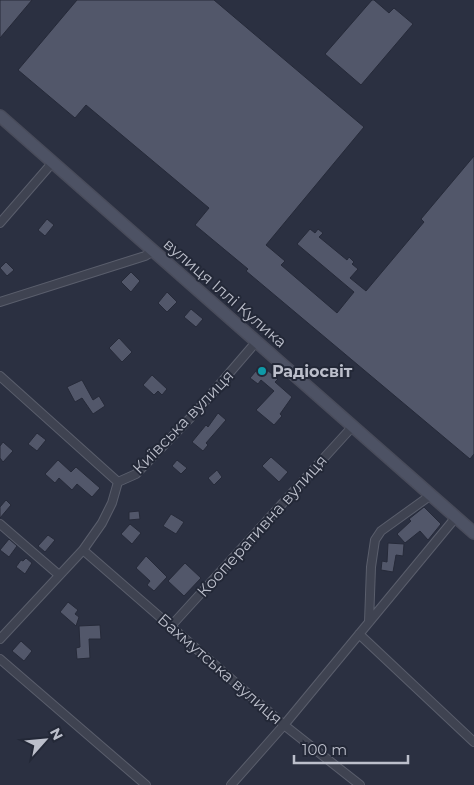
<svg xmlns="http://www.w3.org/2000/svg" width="474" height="785" font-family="Montserrat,sans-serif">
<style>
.building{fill:#52576a;stroke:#262a39}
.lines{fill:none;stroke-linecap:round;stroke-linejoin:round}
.street-casing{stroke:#5a5e6c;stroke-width:10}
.secondary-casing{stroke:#494c5b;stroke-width:14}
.street{stroke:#3f4351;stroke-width:8}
.secondary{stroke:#4d5264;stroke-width:11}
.culture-dot{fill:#0f9aa8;stroke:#232837;stroke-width:2}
.labels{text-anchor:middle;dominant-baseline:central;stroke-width:4;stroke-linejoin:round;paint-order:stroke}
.street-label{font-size:16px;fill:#bcbfcb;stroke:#232837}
.poi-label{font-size:16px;font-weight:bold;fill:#bcbfcb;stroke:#232837;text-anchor:start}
</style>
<rect width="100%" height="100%" fill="#2b3041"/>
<!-- building -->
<path class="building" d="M0,0H32L0,38Z
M77,0H214L364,127L266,245L285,261L281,265L337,313L354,292L297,244L310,229L315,233L318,229L323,233L319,237L347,260L349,257L354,262L352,264L358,269L350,278L366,291L424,222L421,219L474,156V454L470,459L246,271L248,269L195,225L209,208L86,105L75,118L18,70Z
M372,0H374L389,13L394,8L413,24L361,85L325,54Z
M47,219L54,225L45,236L38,230Z
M6,262L14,270L7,276L0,268Z
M131,272L140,281L131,292L121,282Z
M167,292L177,302L167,312L158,303Z
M191,309L203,319L196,327L184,317Z
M119,338L132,352L122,362L109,348Z
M261,365L278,379L275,382L292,397L280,414L282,416L274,425L256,410L274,391L261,380L258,384L250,378Z
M152,375L167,389L162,395L158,391L154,395L143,385Z
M82,380L93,400L99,396L105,406L93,414L82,398L75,402L67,387Z
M218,413L226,420L206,443L208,445L203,451L192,442L206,425L208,427Z
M37,433L46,440L37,451L28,444Z
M3,442L13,451L3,462L0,458V446Z
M271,457L288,472L279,482L262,466Z
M58,460L71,472L76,467L100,488L92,497L77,484L72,490L59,478L55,483L45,474Z
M177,460L187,468L181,474L172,466Z
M217,470L222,477L214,485L208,478Z
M6,500L11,505L0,518V507Z
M424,507L441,524L428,540L420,531L405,543L397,534L411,521L409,519Z
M139,511L140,519L129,520V512Z
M171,514L184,522L176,534L163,526Z
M130,524L141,533L132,544L121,534Z
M48,535L55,540L45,552L38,546Z
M9,539L17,546L9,557L0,550Z
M388,543L404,544L403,556L396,555L393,572L381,570L382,561L387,562Z
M146,556L167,577L154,591L147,585L150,581L136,568Z
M26,558L32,563L25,574L16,567L21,560L23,561Z
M185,563L201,578L184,596L168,581Z
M68,602L78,610L75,614L79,617L76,626L60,612Z
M100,625L101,639H89L90,658L77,659L76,648L80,647L79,626Z
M21,641L32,651L24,661L12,651Z"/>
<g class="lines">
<!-- street casing -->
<g class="street-casing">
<path id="street" d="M0,223L53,162
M0,302L145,256L153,251
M0,376L118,482
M0,524L59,575
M83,550L284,725L360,785
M369,622L371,567L375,540L381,531L431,495
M171,626L353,426
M359,634L474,742
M0,639L83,550L102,523L112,503L118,482L136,474L195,413L256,342
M0,659L146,785
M231,785L284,725L456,517"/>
</g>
<!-- secondary casing -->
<g class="secondary-casing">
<path id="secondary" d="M0,116L474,533"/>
</g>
<!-- street -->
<use href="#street" class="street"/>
<!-- secondary -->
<use href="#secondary" class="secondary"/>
</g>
<!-- markers -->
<circle class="culture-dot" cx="262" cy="371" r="5"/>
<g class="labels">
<!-- street labels -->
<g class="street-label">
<text transform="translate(225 293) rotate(41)">вулиця Іллі Кулика</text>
<text transform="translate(183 422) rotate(-46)">Київська вулиця</text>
<text transform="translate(262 526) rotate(-48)">Кооперативна вулиця</text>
<text transform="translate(220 669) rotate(41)">Бахмутська вулиця</text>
</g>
<!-- poi labels -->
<g class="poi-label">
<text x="272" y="371">Радіосвіт</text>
</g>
</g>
<!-- north arrow -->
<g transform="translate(45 740) rotate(63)" stroke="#232837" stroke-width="4" paint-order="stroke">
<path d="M0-4L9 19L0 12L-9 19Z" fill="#bcbfcb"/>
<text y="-8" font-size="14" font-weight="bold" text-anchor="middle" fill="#bcbfcb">N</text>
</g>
<!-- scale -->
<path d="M294 755v8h114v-8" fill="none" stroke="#bcbfcb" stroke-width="2.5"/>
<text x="302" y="755" font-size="15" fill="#bcbfcb" stroke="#232837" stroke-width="4" paint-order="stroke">100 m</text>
</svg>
